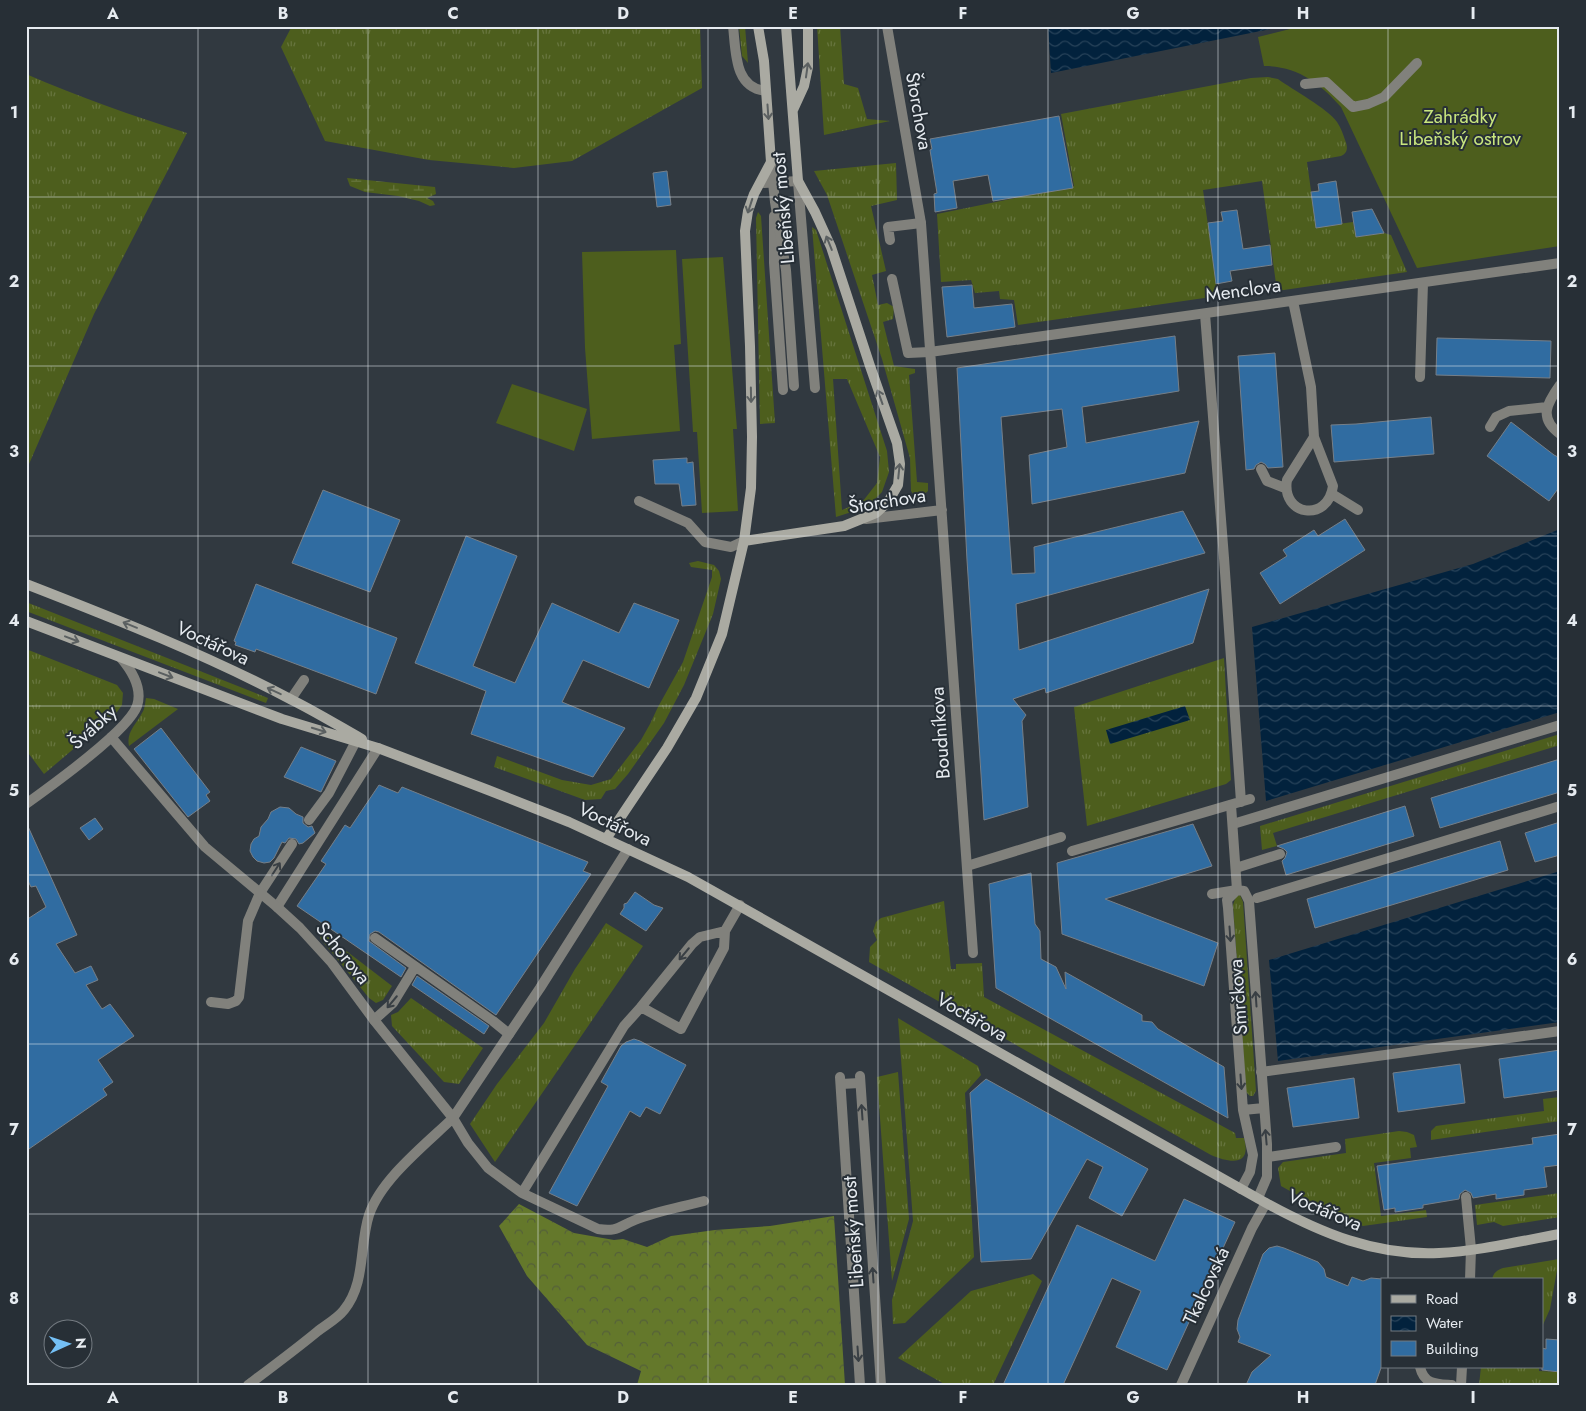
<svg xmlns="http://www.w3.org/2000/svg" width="1586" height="1411" font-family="Jost,sans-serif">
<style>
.grass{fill:url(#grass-tufts);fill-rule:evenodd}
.forest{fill:url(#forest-crowns)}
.wetland{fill:url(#wetland-marsh)}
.garden{fill:#4d5e1d}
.water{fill:url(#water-waves)}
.building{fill:#306ca1;stroke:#767f88}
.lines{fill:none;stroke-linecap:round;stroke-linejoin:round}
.service{stroke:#81817c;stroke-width:10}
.pedestrian{stroke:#81817c;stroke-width:10}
.minor{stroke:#81817c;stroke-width:10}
.secondary{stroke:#aaaaa2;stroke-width:10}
.oneway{stroke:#5b6061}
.oneway2{stroke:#393f44}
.grid{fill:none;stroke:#e6ebf0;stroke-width:1;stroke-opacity:0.55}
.labels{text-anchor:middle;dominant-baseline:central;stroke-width:4;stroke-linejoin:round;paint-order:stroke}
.street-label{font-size:19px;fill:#e6ebf0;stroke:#272f36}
.park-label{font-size:19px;fill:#c9e67e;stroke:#272f36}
.neatline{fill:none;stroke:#e6ebf0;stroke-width:2}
.grid-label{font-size:16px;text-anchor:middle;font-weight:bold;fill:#e6ebf0}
</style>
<defs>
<pattern id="grass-tufts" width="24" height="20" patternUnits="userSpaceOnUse" patternTransform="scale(1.25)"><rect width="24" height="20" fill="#4d5e1d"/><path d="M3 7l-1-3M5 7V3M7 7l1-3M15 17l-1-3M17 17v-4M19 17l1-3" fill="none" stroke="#67753e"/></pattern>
<pattern id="forest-crowns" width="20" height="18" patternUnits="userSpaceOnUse" patternTransform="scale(1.25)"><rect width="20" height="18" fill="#64782b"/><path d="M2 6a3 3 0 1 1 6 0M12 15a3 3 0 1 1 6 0" fill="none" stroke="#545f3a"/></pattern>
<pattern id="wetland-marsh" width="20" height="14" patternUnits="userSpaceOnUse" patternTransform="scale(1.25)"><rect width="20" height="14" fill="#4d5e1d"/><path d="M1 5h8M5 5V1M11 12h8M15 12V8" fill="none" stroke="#67753e"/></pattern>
<pattern id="water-waves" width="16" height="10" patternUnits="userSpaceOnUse" patternTransform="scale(1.25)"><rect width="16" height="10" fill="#02223d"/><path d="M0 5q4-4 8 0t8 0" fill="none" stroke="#274259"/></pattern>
</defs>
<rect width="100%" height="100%" fill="#313940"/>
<!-- grass -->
<path class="grass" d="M292,26H700L702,88L572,161L514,168L429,160L325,141L281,47Z
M739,26H745L748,63L742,56Z
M817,26H840L844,84L858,88L867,119L890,121L824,135Z
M26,74C79,97 133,116 187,133L94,314L26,471Z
M1268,77L1278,79C1293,90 1327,108 1337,122C1341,128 1343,134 1345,140C1348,147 1348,153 1341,156L1307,162L1316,227L1353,222L1356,237L1384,233L1391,235L1407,272L1277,291L1262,181L1203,190L1218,296L1018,325L1014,300L1000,299L999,291L975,293L971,280L941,282L937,214L1074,186L1061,114L1251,78Z
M896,163L897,200L871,206L886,271L872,275L878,305L887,303L894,307L893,319L883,322L894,366L915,369V373L909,375L917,482L928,483V491L920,498L915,497L911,491L910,458L882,359L827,195L814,171Z
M758,212L761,216L775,423L760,424L756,218Z
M812,227L816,230L887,451L889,472L882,492L867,507L836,517ZM833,379H847L880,457L877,483L863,501L842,510Z
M698,561L714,565L719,571L721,579L713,614L684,685L664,723L628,774L615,789L606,791L601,799L585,800L494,767L497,756L562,780L591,785L611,779L641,740L650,724L658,707L683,662L712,577V570L691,567L689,563Z
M26,602L268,698L266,703L26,611Z
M26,649L117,685L123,693L122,705L117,712L44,774L26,750Z
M1224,658L1231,780L1226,784L1087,826L1074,707Z
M146,698L154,699L178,709L129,746C126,732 136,725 142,713C145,709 145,703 146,698Z
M1560,734V745L1273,833L1277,846L1262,850L1260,826Z
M1240,895L1243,902L1256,1091L1253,1096H1250L1246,1092L1233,905L1236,896Z
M944,901L951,969H956V964L982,963L984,997L1235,1133L1236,1138H1244C1252,1167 1230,1163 1211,1155L869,962L870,947L877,940L873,931L876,922L881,918Z
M606,923L643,946L495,1162L470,1124L497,1084L544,1023L575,969Z
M323,933L392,986L383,1000L376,1003L369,998L320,938Z
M411,998L483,1048L459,1084L444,1082L392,1026L391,1015L398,1012Z
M898,1018L978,1066L981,1075L965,1093L974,1257L905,1323L893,1324L892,1300L913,1221Z
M898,1072L909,1219L892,1281L877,1077Z
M1560,1097V1121L1431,1140V1131L1436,1126L1544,1111L1543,1099Z
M1399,1131L1407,1132L1414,1135L1417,1147L1410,1148L1411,1158L1374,1163L1381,1216L1426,1210L1427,1217L1363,1226L1326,1211L1281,1186L1278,1168L1283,1162L1346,1153L1345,1139Z
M1560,1193V1217L1503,1226L1494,1222L1477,1225L1475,1205Z
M1559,1259L1550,1309L1542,1327V1280H1492C1493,1273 1497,1270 1503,1268Z
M1033,1274L1042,1281L993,1385H946L898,1358L971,1291Z
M1481,1367H1539V1371L1560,1372V1385H1479Z"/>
<!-- forest -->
<path class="forest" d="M519,1204L574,1233L614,1240L623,1239L647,1247L671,1236L715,1230L770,1226L834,1216L845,1385H637L641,1371L587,1345L527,1276L499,1226Z"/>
<!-- wetland -->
<path class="wetland" d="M347,178L435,187L436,194L427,198L433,201L435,205L430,206L419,201L398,196L365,192L350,186Z"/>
<!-- garden -->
<path class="garden" d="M1302,26H1560V246L1417,268L1341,107C1320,83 1297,66 1264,66L1258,37Z
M676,250L681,344L674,345L680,431L592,439L585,348L582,252Z
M723,257L737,429H733L738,511L702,513L697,432H693L682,259Z
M512,384L587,409L574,451L496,423Z"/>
<!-- water -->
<path class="water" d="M1048,26H1286L1051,73Z
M1560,529V712L1266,801L1252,627L1473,564Z
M1185,706L1190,720L1110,744L1106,730Z
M1560,871V1022L1278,1061L1269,960Z"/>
<!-- building -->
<path class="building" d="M1059,116L1073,188L993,201L988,175L953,181L957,208L935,212L934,194L937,193L930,150L932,149L930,139Z
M667,171L671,205L657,207L653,173Z
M1336,181L1342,224L1316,228L1311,192L1319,191L1318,184Z
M1372,209L1384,233L1356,237L1352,212Z
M1237,210L1243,249L1270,245L1272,265L1230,271L1232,281L1216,284L1208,223L1223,221L1221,212Z
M972,285L974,308L1012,304L1015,327L947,337L942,287Z
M1175,336L1179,391L1082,407L1086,443L1199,421L1185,473L1032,504L1029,455L1067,447L1062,409L1001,417L1012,574L1035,573L1034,547L1183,511L1205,553L1016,604L1019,650L1209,589L1193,643L1046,693L1045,688L1013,699L1026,715L1022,721L1028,807L984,820L967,560L957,368Z
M1437,338L1551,341L1550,378L1436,375Z
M1275,353L1283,467L1268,468L1265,464L1261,462L1256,465L1254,469L1246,470L1238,356Z
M1431,417L1434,454L1334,462L1331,425L1356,424Z
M1511,422L1554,455L1560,458V486L1549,501L1487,456Z
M687,458V463L693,462L696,505L682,506L679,484H655L653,460Z
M323,490L400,520L370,592L292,563Z
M1345,519L1365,550L1280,604L1260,573L1287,556L1283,550L1314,530L1318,536Z
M466,536L517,556L473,666L515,683L552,603L619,633L634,603L679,620L649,688L583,660L562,702L625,728L593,777L471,734L486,691L415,663Z
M256,584L397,638L376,694L256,649L255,652L235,645L236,642L234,641Z
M161,728L210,792L206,795L210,801L188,817L134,749Z
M301,747L336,761L321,792L284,777Z
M1560,759V792L1440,828L1431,798Z
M379,785L398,793L402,787L588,862L583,871L591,874L496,1015L379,932L375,931L370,934L369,941L406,968L401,977L297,906L326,864L321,861L345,825L350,828Z
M1405,806L1414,836L1286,875L1282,861L1285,858L1287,852L1284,849L1277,846Z
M280,807L289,808L296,814L303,817V823L308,827L312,826L315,833L303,843L299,844L296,839L289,838L285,843L282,842L274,858L270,862L264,863L257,861L253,857L250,851L251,844L254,839L259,836L261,827L268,819L271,812Z
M95,818L103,829L89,840L80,828Z
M26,822L77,935L56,944L75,973L91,966L98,980L86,985L102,1009L110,1004L134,1036L98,1060L113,1082L103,1089L107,1095L26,1151V920L46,907L36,886L31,887L26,877Z
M1560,822V855L1535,862L1525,833Z
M1193,824L1212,866L1105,899L1218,943L1204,986L1062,934L1057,863Z
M1500,841L1508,870L1315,928L1307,899Z
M1031,873L1035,924L1040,931L1041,959L1056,967L1066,989L1065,972L1142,1015V1021L1152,1022L1158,1029L1224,1067L1228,1118L996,988L989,884Z
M635,892L654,905L663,908L646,931L620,914L624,908V904L627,903Z
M417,976L489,1026L484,1034L412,985Z
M634,1039L640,1041L686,1065L660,1114L646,1107L640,1117L630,1111L577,1206L549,1193L608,1086L601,1082L621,1046L626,1042Z
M1560,1050V1090L1504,1098L1499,1059Z
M1460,1064L1465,1103L1398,1112L1393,1073Z
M1354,1078L1359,1118L1293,1127L1287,1088Z
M986,1079L1148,1169L1122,1216L1089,1198L1103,1167L1087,1159L1031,1259L981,1262L970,1093Z
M1560,1134V1165L1544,1167L1547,1187L1524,1190V1195L1496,1199V1194L1473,1198L1471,1193L1465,1190L1460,1194L1459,1199L1423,1205V1208L1395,1212V1208L1384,1210L1377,1166L1533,1144L1532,1138Z
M1184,1199L1235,1222L1167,1370L1116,1347L1141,1291L1112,1278L1063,1385H1003L1077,1225L1155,1261Z
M1277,1246L1284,1248L1318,1262L1324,1269L1326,1277L1348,1286L1352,1277L1363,1281L1371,1278L1382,1279V1365L1375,1385H1246L1252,1372L1271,1355L1238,1342L1240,1337L1237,1329L1238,1320L1263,1254L1269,1248Z
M1546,1339L1560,1340V1372L1542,1370V1348L1546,1349Z"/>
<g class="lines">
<!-- service -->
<path class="service" d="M733,26C736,52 734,88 766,91
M1305,84L1326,82L1353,107L1368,104L1384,97L1417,63
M764,183L798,181
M774,216V263L783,390
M890,240L888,227L921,223
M892,279L908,353L930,352
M639,501L688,523L705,542L731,547L744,541
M291,699L304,680
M309,820L329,793L356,741
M1233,824L1560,725
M1236,868L1280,854
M1212,894L1237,890
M1257,898L1560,806
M277,907L378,748
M725,931L700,937L692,944L641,1007L681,1029L724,948L725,931L740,905
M375,938L493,1021L509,1034
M211,1002L228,1004L236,1001L239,997L248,921L260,893L292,844
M374,1020L393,1003L415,967
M1261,1072L1560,1031
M841,1084L860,1083
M1268,1157L1336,1147
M522,1193L598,1229C617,1232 618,1227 635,1220C657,1211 682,1207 704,1201
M1466,1197L1471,1249
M1420,1367C1424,1385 1437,1384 1452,1385
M248,1385C272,1367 295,1350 318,1331C326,1325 338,1318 344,1310C366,1283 359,1246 369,1215C381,1179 426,1144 453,1118L468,1143L488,1168L522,1193L624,1026L641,1007"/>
<!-- pedestrian -->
<path class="pedestrian" d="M1205,314L1224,558L1241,802
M1072,851L1250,799
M967,866L1061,837"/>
<!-- minor -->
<path class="minor" d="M887,26L921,223L973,953
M771,162L775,202L786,270L794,386
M798,182L815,388
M1293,301L1311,387L1314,437L1333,486C1328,523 1281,516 1287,480L1314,437
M930,352L1560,263
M1420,377L1423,283
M1560,385C1547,403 1538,418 1560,434
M1490,427L1496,417L1509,411L1547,407
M1261,469L1267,481L1285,488
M1332,494L1358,510
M866,519L942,510
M111,737L205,847L277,907L300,928L332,963L374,1020L453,1118L540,988L628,849
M26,804C51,786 128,731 137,706C143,688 132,671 121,658
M1231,805L1237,890
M860,1076L881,1385
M840,1077L860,1385
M1243,1110L1264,1108
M1241,1189L1250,1172L1253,1155L1243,1110L1228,908L1227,900L1237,890L1244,891L1249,901L1267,1144V1177L1258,1198
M1470,1280L1471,1249
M1181,1385L1252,1228L1266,1203
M1461,1385L1462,1367"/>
<!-- secondary -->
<path class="secondary" d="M793,110L804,86L808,67V26
M744,541L844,526L876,513L888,502L898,485L900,464L897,443L870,366L831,247L815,212L798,181L786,26
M26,584C116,619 207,655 292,700C316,712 339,726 362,739
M26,621L282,719L378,748L488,790L569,822L688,877L1266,1203C1321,1233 1375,1256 1439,1253C1480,1251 1520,1241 1560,1234
M606,839L667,748L696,698L722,634L744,541L751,488L752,437L750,346L745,231L748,211L754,194L771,162L764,61L758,26"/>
</g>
<!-- one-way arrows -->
<defs><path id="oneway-shaft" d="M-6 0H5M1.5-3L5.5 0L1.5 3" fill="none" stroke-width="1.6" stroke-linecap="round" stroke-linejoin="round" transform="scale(1.25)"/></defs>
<g class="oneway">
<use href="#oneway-shaft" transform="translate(807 70) rotate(-82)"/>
<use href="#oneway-shaft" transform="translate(768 112) rotate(86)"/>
<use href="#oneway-shaft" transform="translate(750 206) rotate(108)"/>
<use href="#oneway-shaft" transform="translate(829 243) rotate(-112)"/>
<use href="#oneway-shaft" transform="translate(751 395) rotate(89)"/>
<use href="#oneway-shaft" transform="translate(880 397) rotate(-110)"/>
<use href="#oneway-shaft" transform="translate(899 471) rotate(-84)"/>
<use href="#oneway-shaft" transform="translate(130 625) rotate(-158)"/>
<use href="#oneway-shaft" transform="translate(72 639) rotate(21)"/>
<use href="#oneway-shaft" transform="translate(166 675) rotate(21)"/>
<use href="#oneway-shaft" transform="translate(274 691) rotate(-155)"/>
<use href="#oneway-shaft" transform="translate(319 730) rotate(17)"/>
</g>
<g class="oneway2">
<use href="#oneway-shaft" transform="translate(276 869) rotate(-57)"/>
<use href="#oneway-shaft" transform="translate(1230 934) rotate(86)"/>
<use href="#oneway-shaft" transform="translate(684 954) rotate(130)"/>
<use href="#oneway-shaft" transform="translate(1256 999) rotate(-94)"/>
<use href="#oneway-shaft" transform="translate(392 1002) rotate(130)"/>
<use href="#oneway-shaft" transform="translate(1241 1082) rotate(86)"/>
<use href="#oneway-shaft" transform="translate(862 1112) rotate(-94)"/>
<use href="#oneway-shaft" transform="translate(1266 1137) rotate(-95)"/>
<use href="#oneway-shaft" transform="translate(873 1275) rotate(-94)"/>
<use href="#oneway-shaft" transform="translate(858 1354) rotate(86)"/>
</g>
<!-- grid -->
<path class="grid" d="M198,26V1385M368,26V1385M538,26V1385M708,26V1385M878,26V1385M1048,26V1385M1218,26V1385M1388,26V1280M26,197H1560M26,366H1560M26,536H1560M26,706H1560M26,875H1560M26,1044H1560M26,1214H1560M1388,1367V1385"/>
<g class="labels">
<!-- street labels -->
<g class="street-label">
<text transform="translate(919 111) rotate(80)">Štorchova</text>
<text transform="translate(783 208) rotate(-95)">Libeňský most</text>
<text transform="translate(1243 290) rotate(-8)">Menclova</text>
<text transform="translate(887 501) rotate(-9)">Štorchova</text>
<text transform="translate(213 643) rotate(25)">Voctářova</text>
<text transform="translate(93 727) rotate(-42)">Švábky</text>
<text transform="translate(940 733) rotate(-94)">Boudníkova</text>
<text transform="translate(615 824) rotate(25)">Voctářova</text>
<text transform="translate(343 953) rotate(51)">Schorova</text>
<text transform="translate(1238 997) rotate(-94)">Smrčkova</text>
<text transform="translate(972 1017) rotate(30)">Voctářova</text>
<text transform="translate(1325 1210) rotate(23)">Voctářova</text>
<text transform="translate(853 1232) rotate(-94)">Libeňský most</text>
<text transform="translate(1206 1286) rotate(-65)">Tkalcovská</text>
</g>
<!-- park labels -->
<g class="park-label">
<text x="1460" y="116">Zahrádky<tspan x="1460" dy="22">Libeňský ostrov</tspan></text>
</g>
</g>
<!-- border -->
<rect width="1586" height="1411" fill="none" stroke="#272f36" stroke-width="55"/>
<!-- legend -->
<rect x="1381" y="1278" width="162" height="90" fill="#272f36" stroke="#737a80"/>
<rect x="1391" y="1295" width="25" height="8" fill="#aaaaa2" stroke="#737a80"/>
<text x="1426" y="1304" font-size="15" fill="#e6ebf0">Road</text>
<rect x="1391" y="1316" width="25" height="15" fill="url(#water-waves)" stroke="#737a80"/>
<text x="1426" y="1328" font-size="15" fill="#e6ebf0">Water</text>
<rect x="1391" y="1341" width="25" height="15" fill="#306ca1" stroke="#737a80"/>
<text x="1426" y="1354" font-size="15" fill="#e6ebf0">Building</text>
<!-- north arrow -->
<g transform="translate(68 1344) rotate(87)"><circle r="24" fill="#272f36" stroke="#737a80"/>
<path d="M0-4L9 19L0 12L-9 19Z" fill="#74c0f6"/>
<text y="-8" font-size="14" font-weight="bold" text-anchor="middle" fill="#e6ebf0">N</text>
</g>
<rect x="28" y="28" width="1530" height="1356" class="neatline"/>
<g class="grid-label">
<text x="113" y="19">A</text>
<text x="283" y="19">B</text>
<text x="453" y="19">C</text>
<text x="623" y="19">D</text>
<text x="793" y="19">E</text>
<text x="963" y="19">F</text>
<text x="1133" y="19">G</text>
<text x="1303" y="19">H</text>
<text x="1473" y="19">I</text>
<text x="14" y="118">1</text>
<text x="1572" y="118">1</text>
<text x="14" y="287">2</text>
<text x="1572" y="287">2</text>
<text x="14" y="457">3</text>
<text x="1572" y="457">3</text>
<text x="14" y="626">4</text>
<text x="1572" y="626">4</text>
<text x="14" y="796">5</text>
<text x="1572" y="796">5</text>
<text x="14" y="965">6</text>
<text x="1572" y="965">6</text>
<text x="14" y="1135">7</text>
<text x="1572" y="1135">7</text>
<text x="14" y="1304">8</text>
<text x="1572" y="1304">8</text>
<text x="113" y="1403">A</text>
<text x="283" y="1403">B</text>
<text x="453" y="1403">C</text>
<text x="623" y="1403">D</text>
<text x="793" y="1403">E</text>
<text x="963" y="1403">F</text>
<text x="1133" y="1403">G</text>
<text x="1303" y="1403">H</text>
<text x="1473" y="1403">I</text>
</g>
</svg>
